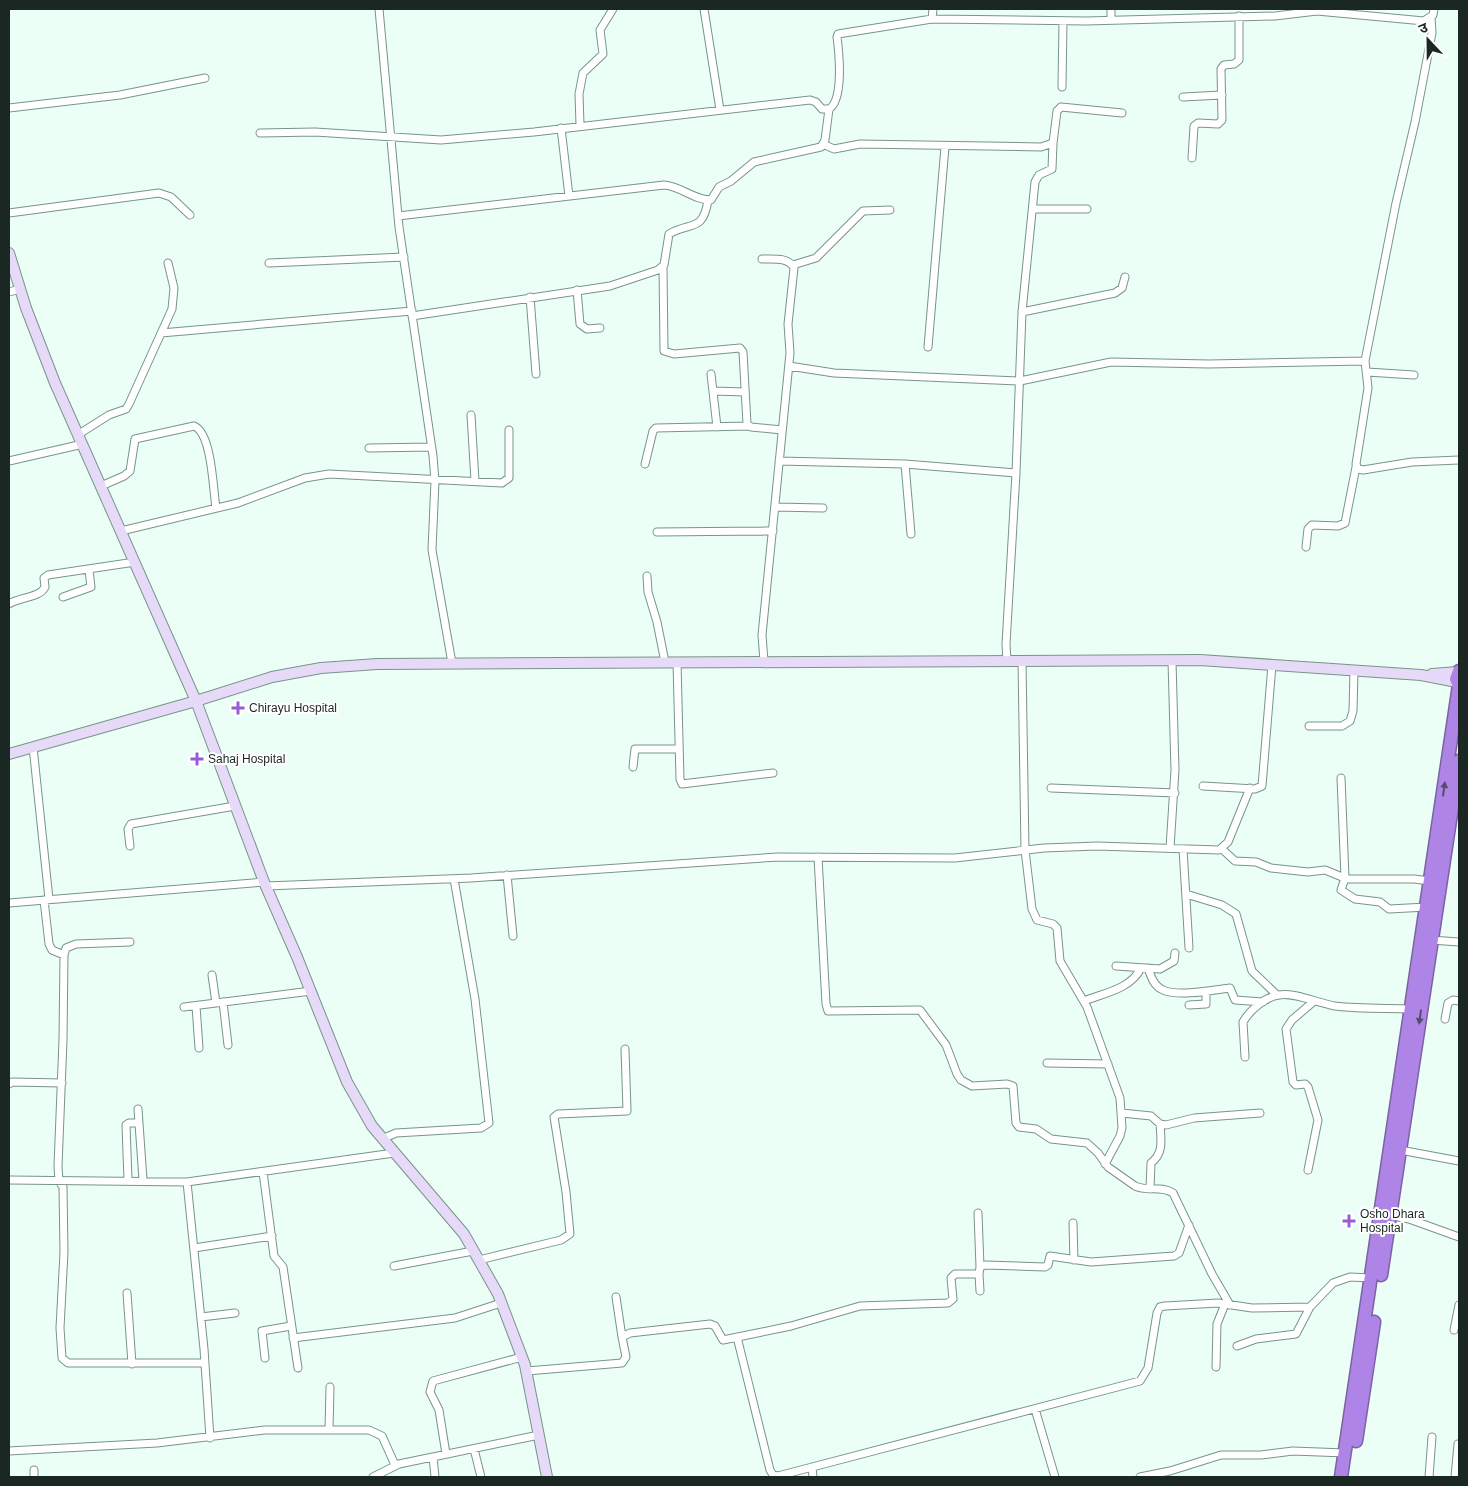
<svg xmlns="http://www.w3.org/2000/svg" width="1468" height="1486" font-family="Helvetica,'Noto Sans Devanagari',sans-serif">
<style>
.lines{fill:none;stroke-linecap:round;stroke-linejoin:round}
.street-casing{stroke:#779589;stroke-width:9}
.secondary-casing{stroke:#779589;stroke-width:12}
.highway-casing{stroke:#7b63a1;stroke-width:15}
.street{stroke:#fff;stroke-width:7}
.secondary{stroke:#e7daf8;stroke-width:10}
.highway{stroke:#ae84e6;stroke-width:12}
.oneway{fill:#564c70}
.poi-dot{fill:#955ed6;stroke:#fff;stroke-width:2}
.labels{text-anchor:middle;dominant-baseline:central;stroke-width:4;stroke-linejoin:round;paint-order:stroke}
.poi-label{font-size:12px;fill:#1b2722;stroke:#fff;text-anchor:start}
</style>
<rect width="100%" height="100%" fill="#ebfff6"/>
<g class="lines">
<!-- street casing -->
<g class="street-casing">
<path id="street" d="M379,9L399,227L433,456L435,481L432,550L452,663
M704,9L720,110
M1431,17L1432,33L1415,122L1396,203L1365,361L1368,388L1356,464L1358,469L1363,470L1412,462L1459,460
M932,19L933,9
M1111,20V9
M1062,87L1063,21
M1183,97L1222,95
M9,108L120,95L205,78
M580,125L579,94L583,73L603,54L600,30L613,9
M561,128L569,196
M260,133L315,132L441,140L534,132L810,100L816,102L822,109H829C844,100 839,52 837,37L838,34L932,19L1086,21L1275,16L1317,11L1424,21L1433,15L1434,9
M823,144L834,149L860,144L1041,147L1053,143L1057,111L1061,107L1122,113
M1192,158L1194,126L1198,123L1218,124L1222,120L1221,69L1224,65L1234,64L1239,60V16
M1033,209H1087
M9,213L159,193L171,197L190,215
M398,216L664,185C681,186 693,200 711,200L719,187L731,181L754,162L821,147L825,140L829,109
M762,259C773,259 789,257 794,268L788,324L790,353L762,635L764,661
M269,263L404,257
M793,265L816,258L863,211L890,210
M663,267L664,351L674,354L740,348L743,352L747,424L751,427L782,430
M577,290L580,324L587,329L600,328
M9,292L20,289
M530,297L536,374
M1022,312L1115,293L1122,288L1125,277
M412,316L610,286L658,270L664,265L669,234C691,221 703,233 708,200
M161,333L412,311
M928,347L945,147
M789,366L834,373L1020,381L1111,362L1209,364L1365,361
M1367,372L1414,375
M711,374L717,427
M713,391L745,392
M471,415L475,481
M79,434L109,415L126,409L129,404L172,309L174,288L168,263
M369,448L431,447
M9,461L83,444
M779,461L905,464L1016,473
M645,464L653,431L656,428L749,426
M905,464L911,534
M101,486L124,476L130,471L135,439L194,426C212,433 213,489 216,508
M775,507L823,508
M121,531L238,503L305,478L329,474L502,483L509,478V430
M657,532L773,531
M1306,547L1308,529L1312,525L1338,526L1345,523L1356,467
M647,576L648,592L657,622L665,662
M63,597L91,587L89,570
M9,604C19,597 40,598 45,587L44,578L48,575L135,562
M1007,661L1006,644L1016,473L1022,312L1035,182L1039,175L1052,169L1053,143
M1022,661L1025,850L1032,909L1037,920L1053,924L1057,928L1060,961L1087,1007L1120,1098L1122,1128L1120,1136L1105,1164
M677,662L680,779L682,784L773,773
M1309,726H1342L1350,721L1353,711L1354,670
M33,747L49,899
M633,767L635,749H679
M1341,778L1345,878L1341,890L1355,899L1380,902L1389,909L1427,907
M1203,786L1255,789L1262,786L1272,665
M1051,788L1175,793
M130,846L128,829L131,824L235,806
M1170,848L1175,770L1172,661
M1183,849L1189,948
M1222,849L1235,861L1256,862L1271,868L1308,872L1325,870L1347,879H1414L1430,881
M818,857L826,1004L828,1011L920,1010L946,1045L957,1074L961,1080L972,1086L1007,1084L1013,1086L1016,1123L1019,1127L1036,1129L1051,1139L1087,1143L1098,1153L1108,1167L1135,1186C1147,1192 1161,1185 1173,1193L1212,1274L1230,1305
M507,875L513,936
M266,886L471,878L778,857L955,858L1044,848L1097,846L1219,850L1228,842L1250,788
M1186,894L1222,905L1236,914L1252,971L1277,995
M44,900L49,944L52,950L64,955
M9,903L264,882
M1431,940L1459,942
M130,942L76,944L66,948L64,955L63,1040L58,1166L59,1181L63,1187L64,1252L60,1328L62,1358L68,1363H205
M1116,966L1160,969L1174,961L1175,953
M1148,968C1151,977 1154,986 1163,990C1178,997 1214,990 1230,988L1235,1000L1263,1002
M212,975L216,1003
M1084,1001C1104,993 1131,989 1141,968
M223,1002L228,1045
M1189,1005L1206,1004V992
M196,1006L199,1048
M184,1007L311,991
M1445,1019L1448,1003L1453,1000L1459,1001
M1245,1057L1243,1022C1250,1010 1265,997 1279,995C1293,992 1318,1003 1335,1006C1360,1009 1386,1008 1411,1009
M1047,1063L1108,1064
M9,1084L12,1082L62,1083
M138,1109L143,1180
M1122,1113L1151,1116L1160,1124L1166,1125L1194,1118L1260,1113
M382,1139L396,1133L481,1128L489,1123L475,999L454,879
M1400,1150L1459,1161
M1308,1170L1318,1120L1308,1087L1305,1084L1296,1085L1293,1082L1286,1029L1292,1020L1313,1002
M263,1172L274,1256L283,1267L298,1368
M9,1180L187,1182L394,1153
M128,1180L126,1125L129,1123H139
M187,1182L204,1349L210,1438
M1150,1189L1151,1163C1164,1153 1161,1140 1160,1124
M978,1213L980,1267
M1388,1215L1409,1219L1459,1237
M1073,1223L1074,1260
M194,1248L272,1236
M479,1260L561,1240L570,1234L566,1192L554,1117L558,1114L627,1111L625,1049
M394,1266L473,1251
M979,1274L980,1267L985,1265L1045,1267L1048,1265L1050,1256L1091,1262L1174,1256L1179,1253L1189,1225
M127,1293L132,1364
M616,1297L622,1337
M201,1317L235,1313
M1454,1330L1459,1305
M737,1337L770,1470L773,1475L778,1476L1140,1381L1148,1368L1157,1313L1160,1307L1165,1306L1218,1303L1252,1308L1310,1307
M293,1338L455,1318L501,1303
M1237,1346L1256,1339L1296,1334L1310,1307L1333,1283L1350,1277L1371,1278
M265,1358L262,1331L291,1326
M1216,1367L1217,1324L1225,1304
M527,1371L622,1363L626,1357L622,1337L630,1333L710,1324L715,1326L723,1340L791,1326L860,1306L948,1303L953,1299L951,1278L955,1274H979L980,1291
M1035,1409L1055,1477
M329,1429L330,1387
M474,1449L481,1477
M9,1451L157,1443L265,1430H369L382,1436L395,1465
M446,1454L439,1410L430,1392L433,1381L522,1357
M433,1457L435,1477
M812,1467L813,1477
M34,1470V1477
M373,1477L399,1464L539,1435
M1140,1477L1170,1471L1221,1455H1261L1293,1451L1345,1453
M1429,1477L1432,1437
M1455,1477L1458,1444"/>
</g>
<!-- secondary casing -->
<g class="secondary-casing">
<path id="secondary" d="M9,253L26,308L55,383L196,701L264,882L297,957L347,1082L372,1126L464,1234L498,1294L525,1365L547,1477
M1432,674L1458,672
M9,754L196,701L272,677L321,668L377,664L1200,660L1421,675L1457,682"/>
</g>
<!-- highway casing -->
<g class="highway-casing">
<path id="highway" d="M1459,671L1456,679L1459,686
M1381,1275L1459,761
M1356,1441L1374,1322
M1341,1477L1459,685"/>
</g>
<!-- street -->
<use href="#street" class="street"/>
<!-- secondary -->
<use href="#secondary" class="secondary"/>
<!-- highway -->
<use href="#highway" class="highway"/>
</g>
<!-- one-way arrows -->
<defs><path id="oneway-solid" d="M-6-.8H1V-3.2L6.5 0L1 3.2V.8H-6Z" transform="scale(1.25)"/></defs>
<g class="oneway">
<use href="#oneway-solid" transform="translate(1444 789) rotate(-82)"/>
<use href="#oneway-solid" transform="translate(1420 1017) rotate(98)"/>
</g>
<!-- markers -->
<g class="poi-dot">
<path d="M235.5 700.5h5v5h5v5h-5v5h-5v-5h-5v-5h5z"/>
<path d="M194.5 751.5h5v5h5v5h-5v5h-5v-5h-5v-5h5z"/>
<path d="M1346.5 1213.5h5v5h5v5h-5v5h-5v-5h-5v-5h5z"/>
</g>
<g class="labels">
<!-- poi labels -->
<g class="poi-label">
<text x="249" y="708">Chirayu Hospital</text>
<text x="208" y="759">Sahaj Hospital</text>
<text x="1360" y="1214">Osho Dhara<tspan x="1360" dy="14">Hospital</tspan></text>
</g>
</g>
<!-- border -->
<rect width="1468" height="1486" fill="none" stroke="#1b2722" stroke-width="20"/>
<!-- north arrow -->
<g transform="translate(1428 40) rotate(338)" stroke="#ffffff" stroke-width="4" paint-order="stroke">
<path d="M0-4L9 19L0 12L-9 19Z" fill="#1b2722"/>
<text y="-8" font-size="14" font-weight="bold" text-anchor="middle" fill="#1b2722">उ</text>
</g>
</svg>
